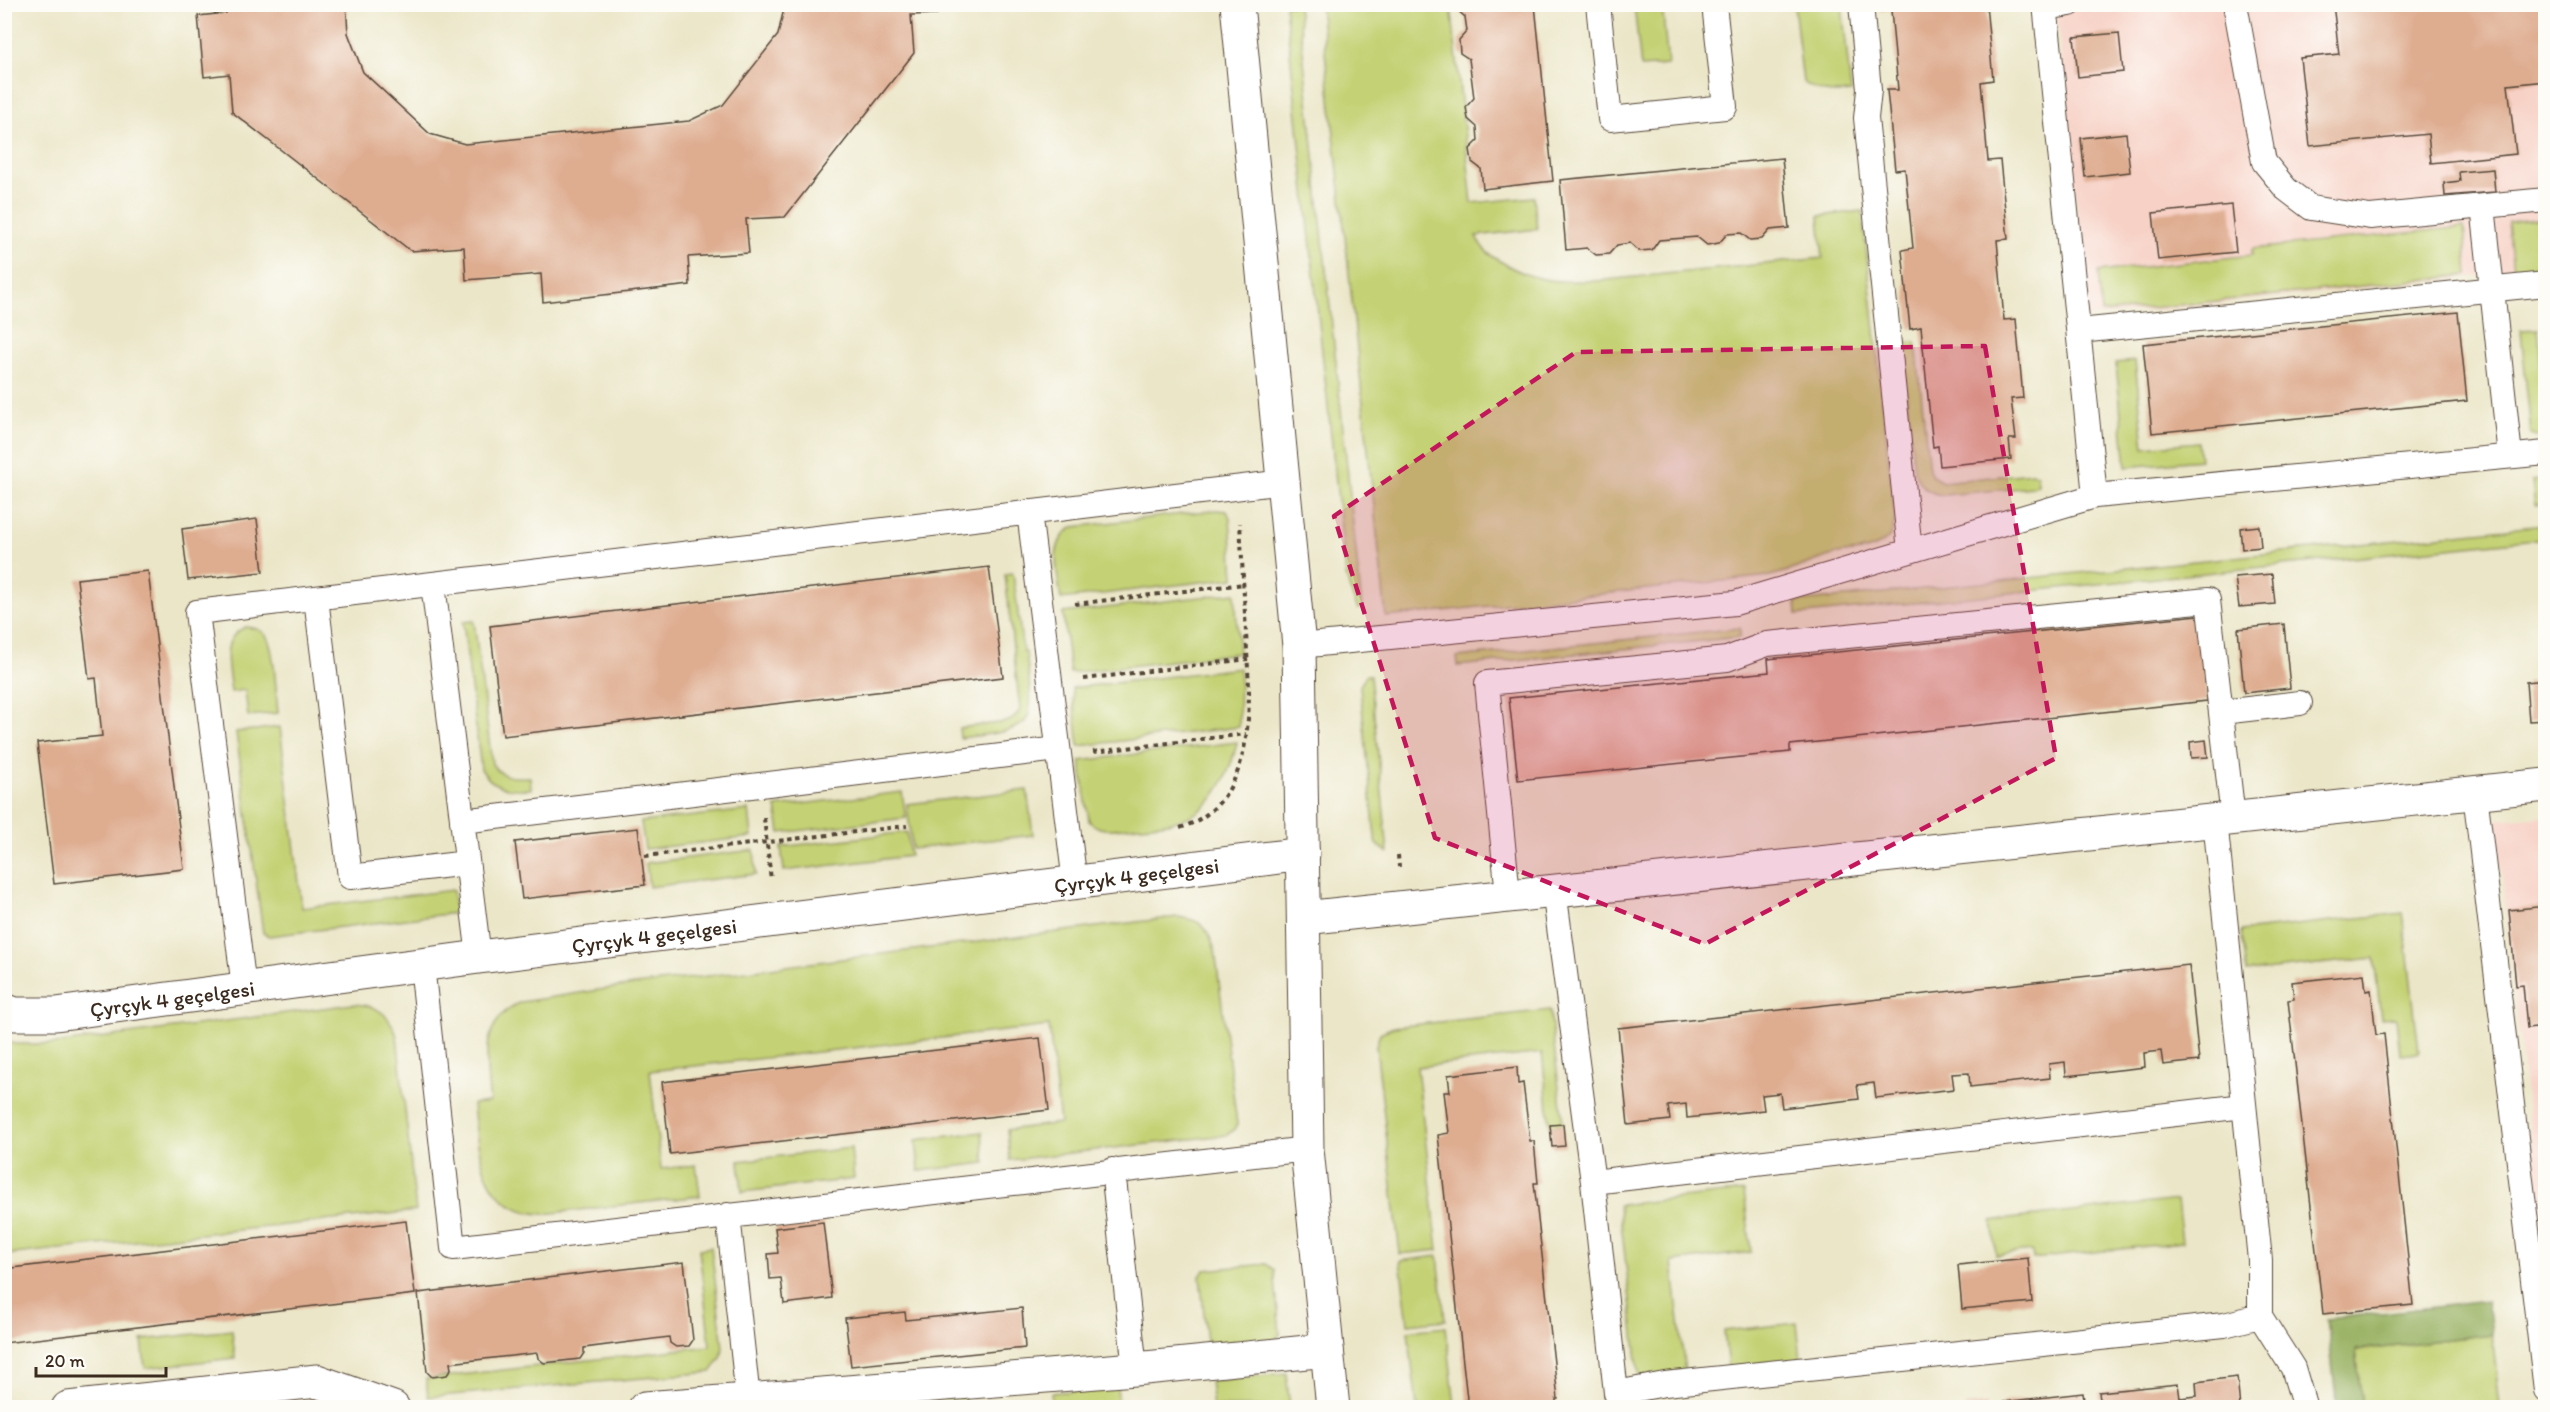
<svg xmlns="http://www.w3.org/2000/svg" width="2550" height="1412" font-family="Itim,sans-serif">
<style>
.built{fill:#f7d1c6}
.green{fill:#c4d274;stroke:#807e49;stroke-width:1.5}
.forest{fill:#9bb466;stroke:#6b6f42;stroke-width:1.5}
.building{fill:#deac8f}
.lines{fill:none;stroke-linecap:round;stroke-linejoin:round}
.lane-casing{stroke:#554638;stroke-width:26}
.street-casing{stroke:#554638;stroke-width:35}
.path{stroke:#554638;stroke-width:4;stroke-dasharray:4.5 4.5;stroke-linecap:butt}
.lane{stroke:#fff;stroke-width:24}
.street{stroke:#fff;stroke-width:33}
.marked{fill:#c2185b;fill-opacity:0.2;stroke:#c2185b;stroke-width:4.5;stroke-dasharray:12 8;stroke-linejoin:round}
.labels{text-anchor:middle;dominant-baseline:central;stroke-width:4.5;stroke-linejoin:round;paint-order:stroke}
.street-label{font-size:21px;fill:#3b2a1e;stroke:#fdfcf7}
</style>
<rect width="100%" height="100%" fill="#fdfcf7"/>
<filter id="ink" filterUnits="userSpaceOnUse"><feTurbulence type="fractalNoise" baseFrequency=".0167" numOctaves="2"/><feDisplacementMap in="SourceGraphic" scale="12" xChannelSelector="R" yChannelSelector="G"/><feConvolveMatrix kernelMatrix="1 2 1 2 8 2 1 2 1" color-interpolation-filters="sRGB"/></filter>
<filter id="wash" filterUnits="userSpaceOnUse"><feTurbulence type="fractalNoise" baseFrequency=".008" numOctaves="4" result="noise"/><feDisplacementMap in="SourceGraphic" scale="24" xChannelSelector="R" yChannelSelector="G"/><feGaussianBlur stdDeviation="1.35" result="paint"/><feColorMatrix in="noise" values="0 0 0 0 0 0 0 0 0 0 0 0 0 0 0 0 0 1.4 0 .05"/><feComposite in="paint" operator="in"/></filter>
<g filter="url(#wash)">
<rect width="100%" height="100%" fill="#ebe6c8"/>
<!-- built -->
<path class="built" d="M2056,5H2545V269L2088,317Z
M2545,816V1271L2496,820Z"/>
<!-- green -->
<path class="green" d="M1285,5H1298L1362,608L1358,609L1351,593L1346,575Z
M1320,5H1451L1472,203L1534,197L1537,229L1476,236C1482,250 1492,257 1505,264C1537,283 1561,282 1596,281L1823,258L1819,216L1862,211L1895,517C1894,525 1893,534 1887,539C1873,553 1850,551 1833,555C1811,562 1792,571 1770,576L1386,617Z
M1634,5H1662L1668,65L1641,67Z
M1794,5H1842L1851,92C1833,94 1819,94 1803,82Z
M2545,218V266L2513,270L2508,222Z
M2464,227L2468,275L2102,313L2098,272L2252,255V249Z
M2538,329L2545,407V438L2531,434L2521,330Z
M1916,342L1929,470L1932,476L1942,482L2032,473L2037,475L2038,484L2033,487L1944,495C1927,494 1919,485 1914,471L1901,343Z
M2135,361L2144,447L2198,442L2200,460L2126,467L2116,363Z
M2545,479V504L2535,505L2532,481Z
M1216,510L1227,511L1230,518L1234,578L1061,599C1058,573 1047,544 1073,527Z
M2545,525V538L1797,615L1796,602Z
M1013,573L1023,652H1026C1035,730 1038,728 960,738L959,728L1006,722L1013,719L1020,710L1005,574Z
M1235,593L1239,653L1070,673L1063,613Z
M474,621L492,764C502,778 514,778 530,777L531,789C509,790 493,789 481,769L463,622Z
M246,627C254,628 262,629 267,637C275,651 276,695 278,713L248,716L245,690L231,692C229,668 218,638 246,627Z
M1740,628V637L1458,666L1457,657Z
M1240,668L1239,727L1079,746L1072,688Z
M1366,675H1370L1388,853L1377,844L1375,837L1360,686Z
M280,727L302,908L453,890L455,913L269,936L263,933L236,732Z
M1237,742C1231,770 1216,806 1188,817C1169,825 1147,825 1128,827C1114,829 1100,833 1089,821L1080,761Z
M1027,790L1033,835L912,849L907,804Z
M902,792L906,818L780,833L776,807Z
M749,810L752,837L645,849L641,822Z
M907,832L910,856L784,871L781,847Z
M754,850L756,874L649,887L646,863Z
M2403,913L2419,1052L2400,1054L2396,1017L2381,1018L2374,958L2246,972L2241,931Z
M1177,917C1202,919 1207,927 1215,950L1237,1124L1233,1131L1226,1135L1010,1160L1007,1130L1060,1123L1049,1026L650,1071L661,1169L696,1165L700,1196L544,1214C482,1212 478,1152 473,1104L490,1102C486,1065 479,1020 521,1002L612,988Z
M353,1004C377,1005 389,1013 397,1036L416,1211L5,1255V1041L15,1044H54Z
M1550,1010L1563,1124L1550,1125L1542,1053L1417,1067L1438,1250L1400,1254L1376,1046L1380,1033L1393,1027Z
M982,1132L985,1163L919,1171L916,1140Z
M851,1148L854,1179L742,1192L739,1161Z
M1744,1191L1751,1252L1672,1262L1685,1372L1639,1378L1619,1205Z
M2177,1200L2182,1242L2033,1259L2032,1251L1996,1255L1992,1221Z
M711,1247L723,1348L721,1358L711,1372L428,1397L426,1379L710,1346L699,1249Z
M1438,1256L1445,1320L1408,1324L1400,1261Z
M1266,1264L1274,1270L1280,1334L1274,1342L1214,1348L1207,1342L1200,1276L1205,1270Z
M1797,1323L1801,1360L1728,1368L1724,1331Z
M1446,1327L1455,1407H1417L1408,1331Z
M232,1330L235,1358L145,1368L142,1340Z
M2492,1334L2500,1407H2362L2356,1350Z
M1286,1373L1290,1407H1213L1210,1381Z
M1117,1387L1119,1407H1052L1051,1393Z
M965,1397L966,1407H909L908,1402Z"/>
<!-- forest -->
<path class="forest" d="M2488,1301L2492,1334L2356,1350L2362,1407H2337L2327,1319Z"/>
<g id="blocks">
<!-- building -->
<path class="building" d="M225,4H346L348,33L363,72L430,134L465,144L689,121L723,105L778,35L785,4H936L937,14L911,15L914,53L785,217L746,219L749,253L688,257L690,285L543,302L541,274L466,280L464,247L411,251L232,112L229,74L204,77L198,16L226,13Z
M1879,4H1986L1993,80L1981,82L1988,161L2000,160L2008,239L1997,240L2004,320L2016,319L2023,398L2011,399L2016,439H2009L2011,459L1940,466L1938,446L1933,447L1921,327L1910,329L1902,250L1913,248L1905,169L1895,170L1887,90H1898L1891,10L1879,11Z
M2333,4H2546V81L2508,85L2516,154L2431,163L2428,134L2310,146L2300,58L2339,54Z
M1456,5H1535L1553,181L1483,189L1481,169L1472,162L1470,149L1478,141L1477,127L1468,119L1466,107L1474,98L1469,59L1460,53L1459,40L1467,31L1465,17L1456,9Z
M2119,33L2123,72L2078,77L2074,37Z
M2126,133L2130,172L2085,177L2081,138Z
M1782,158L1789,228L1770,230L1762,239L1750,240L1741,233L1727,234L1719,243L1707,245L1697,237L1659,240L1652,250L1639,251L1630,243L1617,245L1609,254L1596,255L1587,248L1566,250L1560,180Z
M2493,169L2495,192L2445,196L2444,183L2460,181L2459,172Z
M2231,205L2236,252L2158,260L2153,213Z
M2458,312L2467,401L2152,433L2143,344Z
M257,519L263,572L188,580L182,529Z
M2259,526L2261,547L2242,549L2240,528Z
M989,567L1003,677L503,736L490,626Z
M148,571L184,869L54,884L37,743L102,736L96,678L89,679L77,579Z
M2272,574L2275,604L2239,607L2235,577Z
M2199,615L2207,701L1790,745V752L1518,780L1509,698L1769,672L1768,659Z
M2284,624L2290,688L2244,693L2238,629Z
M2546,680V720L2529,721L2526,682Z
M2206,740L2208,757L2191,758L2190,742Z
M638,828L645,885L522,899L515,842Z
M2546,906V1026L2527,1028L2523,985L2516,986L2509,910Z
M2189,965L2199,1061L2163,1065L2161,1051L2144,1053L2145,1067L2066,1076L2065,1062L2049,1064L2050,1078L1970,1087L1969,1073L1952,1074L1954,1089L1876,1098L1874,1083L1857,1085L1859,1099L1782,1108L1780,1093L1762,1095L1764,1110L1687,1118L1686,1104L1668,1106L1670,1120L1628,1125L1618,1028Z
M2364,974L2366,991L2371,990L2376,1035L2384,1034L2413,1305L2323,1314L2288,1000L2294,999L2292,982Z
M2540,1033H2546V1077H2544Z
M1040,1038L1049,1110L670,1154L662,1082Z
M1517,1067L1518,1084L1523,1083L1530,1141H1534L1538,1183H1534L1558,1399H1556V1408H1468L1438,1135L1449,1133L1444,1092H1450L1448,1075Z
M1563,1124L1565,1146L1552,1147L1550,1125Z
M406,1221L415,1294L4,1343V1269Z
M823,1222L832,1298L784,1304L781,1278L770,1279L768,1254L778,1253L775,1228Z
M2028,1258L2032,1302L1962,1309L1958,1265Z
M684,1262L693,1340L689,1346L676,1347L670,1343L669,1337L584,1348V1353L580,1359L544,1363L538,1358L537,1353L450,1363L451,1369L447,1375L432,1377L427,1372L418,1293Z
M1022,1308L1025,1348L851,1366L845,1318L905,1312L906,1320Z
M2237,1377L2240,1408H2101L2099,1392L2178,1384L2180,1398L2197,1396L2196,1382Z
M2083,1393L2085,1408H2004L2003,1402Z
M1987,1404V1408H1965V1406Z"/>
</g>
</g>
<g filter="url(#ink)">
<use href="#blocks" fill-opacity="0" stroke="#554638" stroke-width="1.5"/>
<g class="lines">
<!-- lane casing -->
<g class="lane-casing">
<path id="lane" d="M1598,4L1610,119L1725,107L1714,4
M1861,4L1869,90L1866,118L1910,551
M2045,4L2095,496
M2235,4L2264,162L2286,189L2311,208L2370,217L2546,200
M2046,8L2070,4
M2483,206L2510,456
M2079,331L2546,284
M1029,512L1075,883
M433,584L479,957
M316,598L350,877L467,863
M1299,646L1735,603L2095,496L2546,453
M2222,712L2300,703
M2475,793L2546,1390
M462,821L1058,749
M1554,890L1593,1182L1616,1393L1665,1384L2224,1325L2260,1316V1260L2215,820
M1508,895L1487,683L1727,659L1767,644L2208,600L2233,818
M422,965L453,1248L1307,1149
M244,988L197,612L1284,482
M1113,1170L1135,1369
M1593,1182L2244,1106
M728,1215L748,1399
M2260,1316L2293,1368L2305,1408"/>
</g>
<!-- street casing -->
<g class="street-casing">
<g id="street">
<path d="M1237,4L1299,646L1307,1149L1333,1408"/>
<path d="M1304,918L2546,785"/>
<path id="s1" d="M4,1010L15,1014H56L479,957L1303,854"/>
<path d="M68,1408L317,1381L393,1408"/>
<path d="M645,1408L1135,1369L1327,1350"/>
</g>
</g>
<!-- path -->
<path class="path" d="M1075,604L1244,584
M1084,679L1248,659
M1093,752L1246,734
M764,818L771,880
M1180,828C1242,807 1249,744 1249,687L1240,523
M1398,855L1399,867
M645,856L907,826"/>
<!-- lane -->
<use href="#lane" class="lane"/>
<!-- street -->
<use href="#street" class="street"/>
</g>
</g>
<!-- marked area -->
<path class="marked" d="M1985,346L2056,758L1705,944L1435,838L1334,516L1576,352Z"/>
<g class="labels">
<!-- street labels -->
<g class="street-label">
<text stroke="none"><textPath href="#s1" startOffset="1142">Çyrçyk 4 geçelgesi</textPath></text>
<text stroke="none"><textPath href="#s1" startOffset="656">Çyrçyk 4 geçelgesi</textPath></text>
<text stroke="none"><textPath href="#s1" startOffset="170">Çyrçyk 4 geçelgesi</textPath></text>
</g>
</g>
<!-- margin -->
<rect width="2550" height="1412" fill="none" stroke="#fdfcf7" stroke-width="24"/>
<!-- scale -->
<path d="M36 1367v9h130v-9" fill="none" stroke="#3b2a1e" stroke-width="3"/>
<text x="45" y="1367" font-size="18" fill="#3b2a1e" stroke="#fdfcf7" stroke-width="4.5" paint-order="stroke">20 m</text>
</svg>
